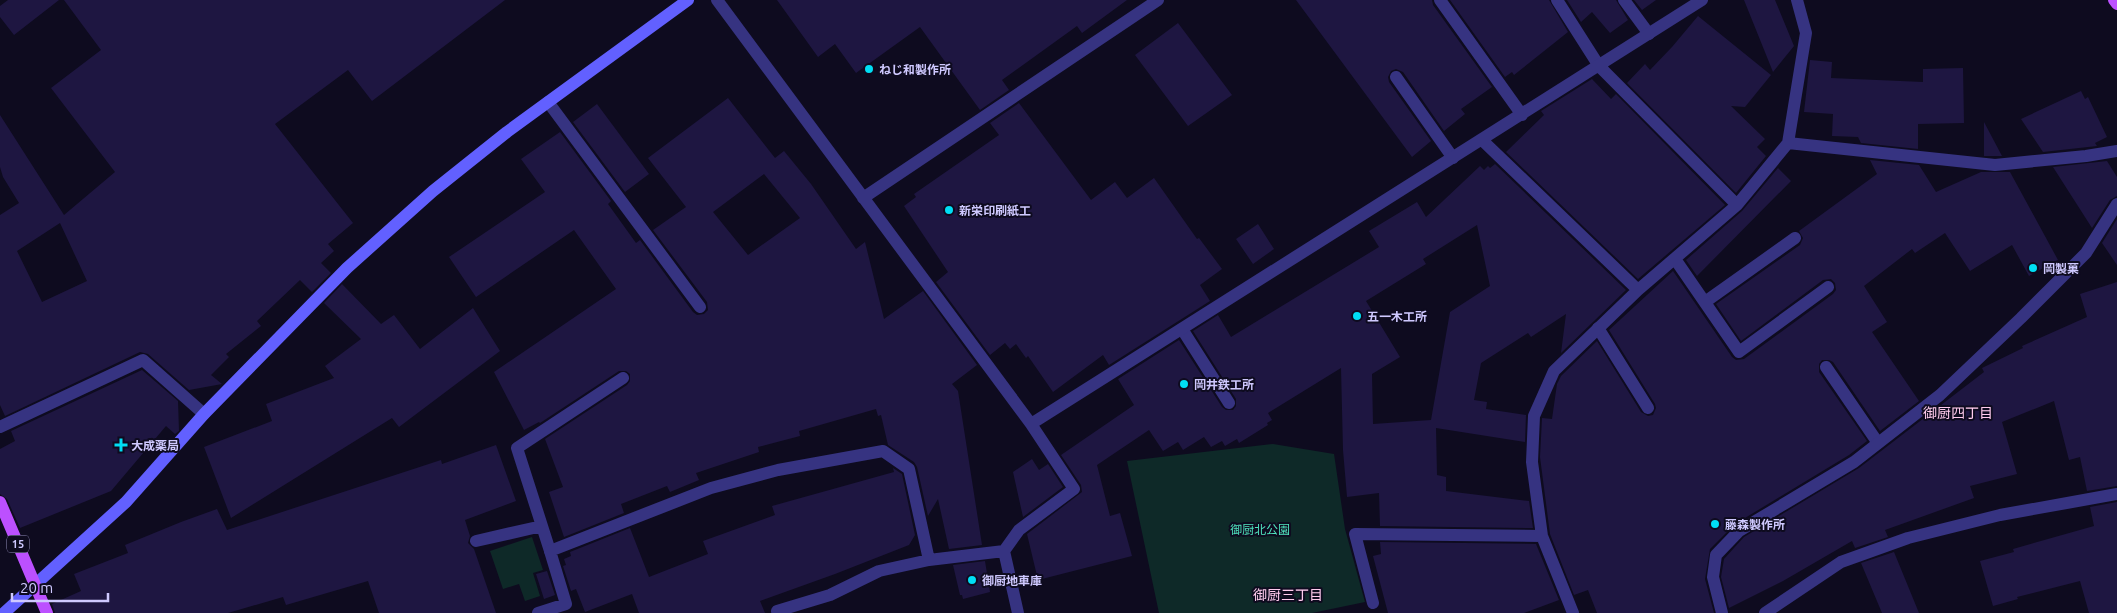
<svg xmlns="http://www.w3.org/2000/svg" width="2117" height="613" font-family="Ubuntu,'Noto Sans JP',sans-serif">
<style>
.green{fill:#0e2928}
.building{fill:#1e1641;fill-rule:evenodd}
.lines{fill:none;stroke-linecap:round;stroke-linejoin:round}
.lane{stroke:#363381;stroke-width:12}
.street{stroke:#363381;stroke-width:12}
.secondary{stroke:#6260ff;stroke-width:12}
.primary{stroke:#bc50ff;stroke-width:12}
.poi-dot{fill:#00def4;stroke:#0e0b1f;stroke-width:2}
.labels{text-anchor:middle;dominant-baseline:central;stroke-width:4;stroke-linejoin:round;paint-order:stroke}
.shield{fill:#0e0b1f;stroke:#9590bc;stroke-width:1}
.shield-label{font-size:11px;font-weight:bold;fill:#cfc9ff}
.poi-label{font-size:12px;font-weight:bold;fill:#cfc9ff;stroke:#0e0b1f;text-anchor:start}
.park-label{font-size:12px;fill:#50e4be;stroke:#0e0b1f}
.neighbourhood-label{font-size:14px;fill:#ffcbed;stroke:#0e0b1f}
</style>
<rect width="100%" height="100%" fill="#0e0b1f"/>
<!-- green -->
<path class="green" d="M1273,444L1334,454L1345,529L1365,602L1312,613H1159L1127,461Z
M532,537L543,570L533,573L540,596L525,601L519,584L503,589L490,551Z"/>
<!-- building -->
<path class="building" d="M8,0H59L14,35L0,17V6Z
M64,0H505L372,101L348,70L275,124L353,223L328,244L334,251L321,263L331,273L312,292L300,280L257,321L261,326L226,354L229,357L211,375L222,384L189,390L148,354L140,352L5,416L0,405V215L19,203L3,177L0,167V115L64,215L115,172L51,88L101,50ZM60,223L87,281L42,302L17,251Z
M777,0H1127L1082,33L1077,26L1002,80L1009,90L980,110L920,27L856,73L835,44L818,57Z
M1296,0H1432L1433,5L1492,87L1461,109L1465,114L1444,131L1403,72L1396,69L1391,71L1388,77L1389,82L1431,141L1412,157Z
M1450,0H1549L1568,32L1514,75L1512,72L1505,77Z
M1567,0H1616L1628,20L1610,33L1592,12L1581,22Z
M1634,0H1656L1642,10Z
M1744,0H1775L1794,46L1773,72Z
M1698,16L1771,75L1745,107L1731,106L1765,139L1757,147L1766,156L1736,193L1627,83L1645,64L1650,70L1672,47Z
M1178,23L1232,95L1188,126L1135,55Z
M1810,60L1832,62L1831,78L1923,82V69L1963,68L1964,123L1918,124V149L1861,143L1858,137L1832,136L1833,114L1804,112Z
M1592,79L1611,99L1616,94L1725,205L1638,279L1506,152L1544,115L1541,111Z
M2081,91L2085,99L2088,97L2107,137L2095,143L2097,146L2043,152L2021,119Z
M728,98L775,158L784,151L811,184L856,249L865,242L884,319L923,291L977,365L952,384L958,391L982,545L949,549L938,499L928,516L917,467L914,462L888,445L881,415L878,416L876,409L799,431L800,436L758,447L759,452L696,473L699,480L670,492L667,486L621,504L624,513L564,537L549,492L563,487L545,439L627,385L630,381V374L626,371H619L540,423L539,422L524,430L494,372L616,289L574,230L476,297L449,257L545,192L521,159L560,132L611,201L608,204L636,243L640,240L693,312L697,315L704,314L708,310L707,302L653,230L686,207L648,158ZM764,174L800,218L748,255L713,212Z
M1019,103L1091,200L1115,182L1127,198L1154,178L1197,239L1199,238L1222,269L1200,285L1210,301L1109,365L1103,355L1053,392L1028,356L1026,358L1016,344L1010,349L1005,343L990,355L936,282L948,272L904,206L916,197L914,194L999,135L990,123Z
M597,104L649,174L625,192L573,122Z
M1984,122L2002,156H1984Z
M1870,160L1919,165L1936,192L1981,172H2010L2058,260L2029,276L2012,245L1970,271L1945,233L1915,253L1912,249L1864,286L1887,322L1872,332L1919,401L1880,431L1833,362L1829,360H1822L1819,364V372L1867,441L1849,455L1735,524L1710,549L1705,579L1714,613H1597L1588,590L1574,595L1550,534L1540,457L1542,418L1552,419L1557,384L1561,376L1597,341L1641,412L1648,416L1653,415L1656,408L1655,404L1609,330L1673,271L1732,357L1736,360L1744,359L1833,294L1836,290L1835,283L1831,279L1823,280L1741,341L1716,304L1800,245L1803,238L1799,231L1877,174Z
M2107,161L2117,177V196L2110,200L2092,228L2053,167Z
M1495,164L1626,290L1561,353L1566,314L1531,337L1528,333L1481,363L1474,400L1487,402L1486,409L1526,415L1525,442L1436,428L1437,475L1446,477V491L1529,501L1533,528L1380,526L1379,493L1347,497L1343,450L1341,368L1268,413L1272,420L1267,423L1268,425L1239,443L1237,439L1225,446L1222,441L1211,447L1204,437L1183,450L1178,442L1163,451L1149,430L1097,465L1110,516L1120,513L1132,556L1038,580L1027,534L1082,492L1081,485L1061,455L1134,405L1118,379L1179,340L1222,407L1226,410H1233L1236,406V399L1193,331L1218,315L1231,337L1379,247L1369,231L1417,202L1426,217L1480,166L1484,170L1488,166L1490,168ZM1477,225L1490,286L1450,312L1431,420L1373,424L1372,374L1400,357L1366,301L1426,264L1423,259Z
M1778,168L1791,181L1697,276L1686,260L1742,211Z
M2117,219V265L2102,243Z
M1258,224L1274,249L1253,264L1236,239Z
M2117,282V486L2087,491L2080,457L2069,460L2054,401L2002,422L2017,474L1970,486L1974,498L1885,530L1888,537L1855,548L1852,541L1783,581L1729,608L1721,577L1724,559L1744,537L1859,468L1984,372L1982,368L2023,348L2022,346L2087,317L2080,294Z
M342,284L381,324L394,315L420,349L473,308L500,351L399,427L392,418L231,518L204,447L272,421L266,404L334,378L325,366L361,339L324,303Z
M142,370L178,401L179,431L175,434L166,426L111,491L20,528L7,499L0,494V449L15,441L11,431Z
M496,445L516,501L465,520L470,536L468,543L474,549L496,613H379L368,581L286,605L283,597L228,613H55L52,604L81,591L74,574L128,553L125,545L181,522L217,509L227,530L441,460L442,464Z
M1032,459L1039,470L1048,464L1063,487L1023,517L1013,472Z
M893,468L902,474L915,535L909,545L835,574L760,601L765,613H639L632,594L585,612L576,589L571,591L563,566L566,565L564,559L571,556L570,552L630,528L649,577L708,554L703,541L775,515L772,506L894,472Z
M2117,502V613H2089L2080,581L2017,597L2018,599L1993,606L1980,561L2014,552L2013,549L2094,526L2090,507Z
M1380,542L1536,544L1559,600L1524,613H1388L1373,556L1381,554Z
M1894,552L1919,613H1882L1861,563Z
M985,561L990,592L963,599L962,595H960L953,565Z
M547,571L555,595L544,599L536,574Z"/>
<g class="lines">
<!-- lane -->
<path class="lane" d="M1557,0L1599,66
M1624,0L1649,34
M1396,77L1453,158
M1705,302L1795,238
M1598,328L1648,408
M1182,329L1229,403
M1826,367L1878,443
M476,541L542,526
M550,551L517,448L623,378"/>
<!-- street -->
<path class="street" d="M717,0L1031,424L1074,489L1019,530L1004,551L1018,613
M1440,0L1522,115
M1599,66L1737,205
M548,102L700,307
M1482,140L1638,290
M1788,143L1995,165L2086,156L2117,151
M863,198L1158,0
M1675,259L1739,352L1828,287
M1031,424L1702,0
M0,427L143,360L204,414
M1373,603L1355,534L1542,536
M777,611L830,595L879,571L929,560
M538,613L566,604L550,551L711,488L778,470L883,451L909,469L929,560L1004,551
M1573,613L1542,536L1532,462L1534,416L1554,371L1638,290L1737,205L1788,143L1806,33L1797,0
M1722,613L1713,577L1716,555L1739,531L1854,462L1940,395L2021,318L2086,253L2117,204
M1765,613L1841,562L1908,538L2000,515L2117,494"/>
<!-- secondary -->
<path class="secondary" d="M4,613L126,502L204,414L347,268L433,191L507,132L688,0"/>
<!-- primary -->
<path class="primary" d="M2114,0L2117,4
M0,502L47,613"/>
</g>
<!-- markers -->
<g class="poi-dot">
<circle cx="869" cy="69" r="5"/>
<circle cx="949" cy="210" r="5"/>
<circle cx="2033" cy="268" r="5"/>
<circle cx="1357" cy="316" r="5"/>
<circle cx="1184" cy="384" r="5"/>
<path d="M118.5 437.5h5v5h5v5h-5v5h-5v-5h-5v-5h5z"/>
<circle cx="1715" cy="524" r="5"/>
<circle cx="972" cy="580" r="5"/>
</g>
<g class="labels">
<!-- shield labels -->
<rect class="shield" x="7" y="535.5" width="22" height="17" rx="4"/>
<g class="shield-label">
<text x="18" y="544">15</text>
</g>
<!-- poi labels -->
<g class="poi-label">
<text x="879" y="69">ねじ和製作所</text>
<text x="959" y="210">新栄印刷紙工</text>
<text x="2043" y="268">岡製菓</text>
<text x="1367" y="316">五一木工所</text>
<text x="1194" y="384">岡井鉄工所</text>
<text x="131" y="445">大成薬局</text>
<text x="1725" y="524">藤森製作所</text>
<text x="982" y="580">御厨地車庫</text>
</g>
<!-- park labels -->
<g class="park-label">
<text x="1260" y="529">御厨北公園</text>
</g>
<!-- neighbourhood labels -->
<g class="neighbourhood-label">
<text x="1958" y="413">御厨四丁目</text>
<text x="1288" y="595">御厨三丁目</text>
</g>
</g>
<!-- scale -->
<path d="M12 593v8h96v-8" fill="none" stroke="#cfc9ff" stroke-width="2.5"/>
<text x="20" y="593" font-size="15" fill="#cfc9ff" stroke="#0e0b1f" stroke-width="4" paint-order="stroke">20 m</text>
</svg>
